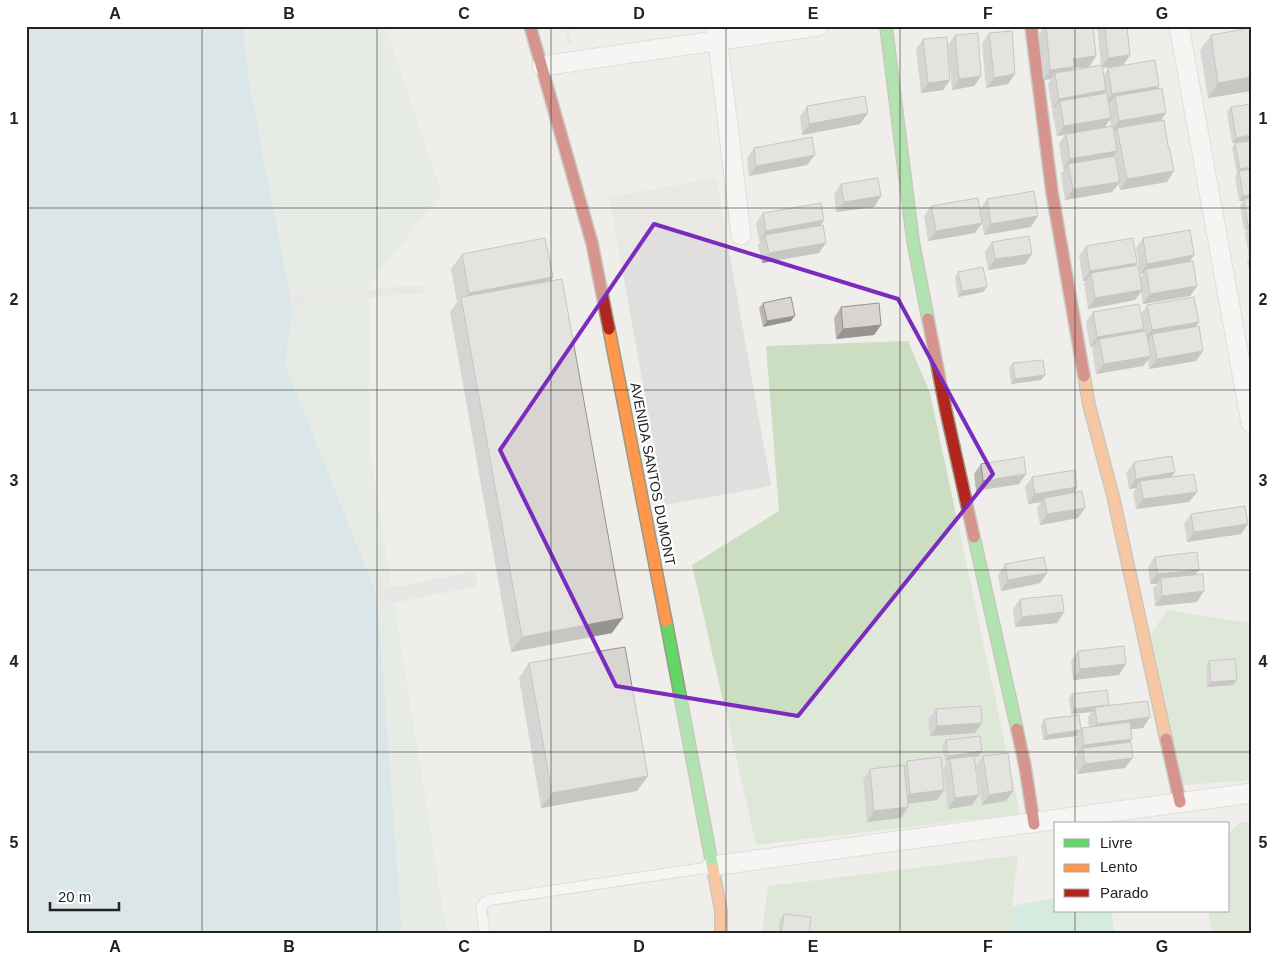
<svg xmlns="http://www.w3.org/2000/svg" width="1277" height="960" font-family="Helvetica,sans-serif">
<style>
.forest{fill:#cbdec1}
.wetland{fill:#d9e6de}
.pitch{fill:#b7e6d2}
.parking{fill:#e0dfde}
.water{fill:#bfdbe3}
.pier{fill:#dedddd}
.lines{fill:none;stroke-linecap:round;stroke-linejoin:round}
.lane-casing{stroke:#c9c8c7;stroke-width:12}
.street-casing{stroke:#c9c8c7;stroke-width:21}
.fast-casing{stroke:#999a82;stroke-width:14}
.slow-casing{stroke:#999a82;stroke-width:14}
.jam-casing{stroke:#999a82;stroke-width:14}
.path{stroke:#dccecd;stroke-width:3;stroke-dasharray:2.5 2.5;stroke-linecap:butt}
.lane{stroke:#fdfcfc;stroke-width:10}
.street{stroke:#fdfcfc;stroke-width:19}
.fast{stroke:#63d668;stroke-width:11}
.slow{stroke:#ff974d;stroke-width:11}
.jam{stroke:#b3261e;stroke-width:11}
.wall{fill:#b9b6b5;fill-rule:evenodd}
.shaded-wall{fill:#969493}
.building{fill:#d7d4d2;stroke:#969493}
.marked{fill:none;stroke:#7b2cbf;stroke-width:4;stroke-linejoin:round}
.grid{fill:none;stroke:#222;stroke-width:1;stroke-opacity:0.55}
.labels{text-anchor:middle;dominant-baseline:central;stroke-width:4.5;stroke-linejoin:round;paint-order:stroke}
.street-label{font-size:14px;fill:#222;stroke:#fff}
.neatline{fill:none;stroke:#222;stroke-width:2}
.grid-label{font-size:16px;text-anchor:middle;font-weight:bold;fill:#222}
</style>
<rect width="100%" height="100%" fill="#f0eeeb"/>
<!-- forest -->
<path class="forest" d="M908,341L930,393L1020,814L756,845L692,565L779,511L766,346Z
M1167,610L1251,623V780L1183,785L1151,634Z
M1241,822L1251,823V934H1216L1212,932L1208,911H1228V834Z
M1018,855L1012,906L1016,934H762L768,886Z"/>
<!-- wetland -->
<path class="wetland" d="M242,26H385L442,194L369,285V445L447,934H402L378,606L375,591L285,364L292,315L290,296L250,87Z"/>
<!-- pitch -->
<path class="pitch" d="M1056,898V911H1112L1114,934H1016L1012,906Z"/>
<!-- parking -->
<path class="parking" d="M716,178L771,486L665,505L609,197Z"/>
<!-- water -->
<path class="water" d="M26,26H242L250,87L290,296L292,315L285,364L375,591L378,606L402,934H26Z"/>
<!-- pier -->
<path class="pier" d="M423,285L424,293L301,303L302,314L292,315L290,296Z
M475,571L478,586L378,606L375,591Z"/>
<g class="lines">
<!-- lane casing -->
<g class="lane-casing">
<path id="lane" d="M485,934L481,908L484,903L490,900L711,867"/>
</g>
<!-- street casing -->
<g class="street-casing">
<path id="street" d="M716,26L741,235
M1179,26L1251,423
M542,66L818,26
M712,866L1251,793"/>
</g>
<!-- fast casing -->
<g class="fast-casing">
<path id="fast" d="M886,26L913,241L928,319
M974,537L1017,729
M666,621L713,869"/>
</g>
<!-- slow casing -->
<g class="slow-casing">
<path id="slow" d="M609,329L666,621
M1084,376L1089,405L1113,496L1166,739
M713,869L721,911V934"/>
</g>
<!-- jam casing -->
<g class="jam-casing">
<path id="jam" d="M530,26L592,243L609,329
M1031,26L1052,192L1084,376
M928,319L946,411L974,537
M1017,729L1025,766L1034,824
M1166,739L1180,802"/>
</g>
<!-- path -->
<path class="path" d="M566,26L570,43"/>
<!-- lane -->
<use href="#lane" class="lane"/>
<!-- street -->
<use href="#street" class="street"/>
<!-- fast -->
<use href="#fast" class="fast"/>
<!-- slow -->
<use href="#slow" class="slow"/>
<!-- jam -->
<use href="#jam" class="jam"/>
</g>
<!-- wall -->
<path class="wall" d="M1045,26H1093L1096,56L1089,67L1074,68L1072,70L1101,65L1097,26H1127L1130,55L1123,65L1102,68L1104,75L1108,68L1159,86L1157,88L1160,121L1168,146L1174,171L1167,182L1120,190L1118,183L1112,192L1065,200L1061,174L1065,169H1063L1059,144L1065,135L1057,136L1052,111L1054,108L1052,109L1048,84L1051,79L1043,80L1039,34ZM1110,120L1111,126L1104,127Z
M1251,28V91L1208,98L1200,50L1211,35Z
M989,33L1008,84L986,88L982,44Z
M955,35L981,76L974,86L952,90L948,45Z
M923,39L950,80L943,90L921,93L916,49Z
M807,106L860,124L802,135L800,117Z
M1231,107L1251,140L1232,143L1227,112Z
M1251,141V282L1247,260L1249,258L1245,233L1247,229L1244,230L1240,205L1243,201H1239L1235,176L1237,174L1232,148L1235,143Z
M754,148L807,165L749,176L747,158Z
M841,184L881,196L874,207L836,212L834,194Z
M987,199L1031,227L984,235L982,224L975,233L928,241L924,216L931,206L980,209Z
M763,213L824,220L821,225L819,253L762,263L758,245L761,241H759L756,223Z
M1143,238L1194,255L1190,261L1197,286L1190,296L1143,304L1141,292L1135,300L1088,309L1084,283L1086,281H1083L1079,256L1086,246L1135,265L1140,278L1143,273L1140,274L1136,248Z
M992,242L1032,254L1025,264L988,270L985,252Z
M462,254L553,277L550,281L612,633L511,652L450,312L457,302L451,269Z
M958,272L987,287L983,292L958,297L955,277Z
M763,303L791,321L763,327L759,308Z
M1147,305L1196,326V361L1149,369L1148,360L1143,366L1096,374L1092,349L1094,346L1090,347L1086,322L1093,312L1141,314Z
M841,307L881,325L874,335L836,339L834,318Z
M1013,363L1045,375L1041,380L1011,384L1009,368Z
M1134,462L1171,477L1197,492L1189,502L1136,509L1133,492L1136,488L1129,489L1126,473Z
M981,464L1019,484L976,491L974,474Z
M1032,477L1077,487L1074,493L1078,518L1040,525L1037,508L1041,502L1028,504L1025,487Z
M1191,514L1248,524L1241,534L1187,542L1184,524Z
M1155,557L1199,570L1195,574L1197,602L1155,606L1153,588L1157,584H1150L1148,567Z
M1005,564L1047,573L1040,583L1001,591L998,575Z
M1020,599L1064,612L1057,623L1015,627L1013,609Z
M1078,651L1119,675L1073,680L1071,661Z
M1209,661L1237,680L1233,685L1207,687L1206,667Z
M529,663L637,791L541,808L519,678Z
M1072,694L1150,717L1143,728L1131,729L1132,739L1129,742L1125,768L1077,774L1075,758L1078,755H1077L1075,739L1077,736L1043,740L1041,725L1044,719L1081,730L1082,728H1089L1088,717L1092,712L1071,714L1069,699Z
M936,709L975,733L930,736L928,719Z
M946,740L979,756L974,757L972,805L948,809L943,769L948,760L945,761L942,745Z
M983,756L1013,791L1006,801L982,805L976,766Z
M907,761L944,790L937,800L908,804L901,818L867,822L863,779L870,769L904,766Z
M784,914L809,934H778L780,919Z"/>
<!-- shaded-wall -->
<path class="shaded-wall" d="M1130,55L1123,65L1101,68L1108,58Z
M1096,56L1089,67L1074,68L1067,78L1055,73L1051,79L1043,80L1050,70L1073,59Z
M1015,74L1008,84L986,88L994,78Z
M981,76L974,86L952,90L959,79Z
M1251,77V91L1208,98L1218,83Z
M950,80L943,90L921,93L928,83Z
M1159,86L1152,96H1115L1109,103L1105,104L1112,94Z
M1106,90L1099,101H1060L1054,108L1052,109L1059,99Z
M868,113L860,124L802,135L809,124Z
M1166,113L1159,123L1117,128L1115,131H1112L1119,121Z
M1111,118L1104,128L1057,136L1064,126Z
M1251,135V140L1232,143L1236,138Z
M1117,151L1110,161L1068,164L1065,169H1063L1070,159Z
M815,155L807,165L749,176L756,166Z
M1251,167V171H1239L1236,174L1240,169Z
M1174,171L1167,182L1120,190L1127,179Z
M1120,182L1112,192L1065,200L1073,189Z
M1251,195V199H1244L1243,201H1239L1243,196Z
M881,196L874,207L836,212L844,202Z
M1038,216L1031,227L984,235L991,224Z
M824,220L817,231L765,235L761,241H759L766,231Z
M982,223L975,233L928,241L936,231Z
M1251,224V229L1249,227L1247,229L1244,230L1248,225Z
M826,243L819,253L762,263L769,253Z
M1032,254L1025,264L988,270L995,259Z
M1194,255L1187,266L1146,269L1143,273L1140,274L1147,264Z
M1137,263L1130,273H1091L1086,281H1083L1090,271Z
M553,277L542,292L462,303L469,293Z
M1197,286L1190,296L1143,304L1150,294Z
M987,287L983,292L958,297L962,291Z
M1142,290L1135,300L1088,309L1095,298Z
M795,316L791,321L763,327L767,321Z
M1199,322L1191,332L1152,334L1148,340H1144L1152,330Z
M881,325L874,335L836,339L843,329Z
M1144,329L1137,339H1099L1094,346L1090,347L1097,337Z
M1203,351L1196,361L1149,369L1157,359Z
M1151,356L1143,366L1096,374L1104,364Z
M1045,375L1041,380L1011,384L1015,379Z
M1175,472L1168,482L1140,481L1136,488L1129,489L1136,479Z
M1026,474L1019,484L976,491L983,481Z
M1077,487L1070,498H1044L1041,502L1028,504L1035,494Z
M1197,492L1189,502L1136,509L1143,499Z
M1085,508L1078,518L1040,525L1047,514Z
M1248,524L1241,534L1187,542L1194,532Z
M1199,570L1191,580L1161,578L1157,584H1150L1157,574Z
M1047,573L1040,583L1001,591L1008,580Z
M1204,591L1197,602L1155,606L1162,596Z
M1064,612L1057,623L1015,627L1022,617Z
M623,618L612,633L511,652L522,637Z
M1126,664L1119,675L1073,680L1080,669Z
M1237,680L1233,685L1207,687L1211,682Z
M1109,705L1095,707L1092,712L1071,714L1074,709Z
M1150,717L1143,728L1090,734L1097,724Z
M982,723L975,733L930,736L937,726Z
M1080,730L1077,736L1043,740L1047,735Z
M1132,739L1125,749L1083,748L1078,755H1077L1084,745Z
M982,751L979,756L950,760V759L948,760L945,761L948,756Z
M1133,758L1125,768L1077,774L1085,764Z
M648,776L637,791L541,808L552,793Z
M944,790L937,800L903,804L910,794Z
M1013,791L1006,801L982,805L989,795Z
M979,795L972,805L948,809L955,798Z
M908,807L901,818L867,822L874,811Z"/>
<!-- building -->
<path class="building" d="M1046,26H1093L1096,56L1073,59L1074,67L1050,70Z
M1105,26H1127L1130,55L1108,58Z
M1251,28V77L1218,83L1211,35Z
M1012,31L1015,74L994,78L989,33Z
M978,33L981,76L959,79L955,35Z
M947,37L950,80L928,83L923,39Z
M1155,60L1159,86L1112,94L1108,68Z
M1102,65L1106,90L1059,99L1055,73Z
M1162,88L1166,113L1119,121L1115,96Z
M1107,93L1111,118L1064,126L1060,101Z
M865,96L868,113L809,124L807,106Z
M1251,104V135L1236,138L1231,107Z
M1164,120L1168,146H1169L1174,171L1127,179L1117,128Z
M1113,126L1117,151L1070,159L1066,134Z
M812,137L815,155L756,166L754,148Z
M1251,141V167L1240,169L1235,143Z
M1115,156L1120,182L1073,189L1068,164Z
M1251,169V195L1243,196L1239,171Z
M878,178L881,196L844,202L841,184Z
M1034,191L1038,216L991,224L987,199Z
M978,198L982,223L936,231L931,206Z
M1251,198V224L1248,225L1244,199Z
M821,203L824,220L766,231L763,213Z
M823,225L826,243L769,253L765,235Z
M1249,227H1251V241Z
M1190,230L1194,255L1147,264L1143,238Z
M1029,236L1032,254L995,259L992,242Z
M545,238L553,277L469,293L462,254Z
M1133,238L1137,263L1090,271L1086,246Z
M1193,261L1197,286L1150,294L1146,269Z
M1138,265L1142,290L1095,298L1091,273Z
M983,267L987,287L962,291L958,272Z
M562,279L623,618L522,637L461,297Z
M791,297L795,316L767,321L763,303Z
M1194,297L1199,322L1152,330L1147,305Z
M879,303L881,325L843,329L841,307Z
M1139,304L1144,329L1097,337L1093,312Z
M1199,326L1203,351L1157,359L1152,334Z
M1146,331L1151,356L1104,364L1099,339Z
M1043,360L1045,375L1015,379L1013,363Z
M1172,456L1175,472L1136,479L1134,462Z
M1024,457L1026,474L983,481L981,464Z
M1075,470L1077,487L1035,494L1032,477Z
M1194,474L1197,492L1143,499L1140,481Z
M1082,491L1085,508L1047,514L1044,498Z
M1245,506L1248,524L1194,532L1191,514Z
M1197,552L1199,570L1157,574L1155,557Z
M1044,557L1047,573L1008,580L1005,564Z
M1203,574L1204,591L1162,596L1161,578Z
M1062,595L1064,612L1022,617L1020,599Z
M1124,646L1126,664L1080,669L1078,651Z
M625,647L648,776L552,793L529,663Z
M1235,659L1237,680L1211,682L1209,661Z
M1107,690L1109,705L1074,709L1072,694Z
M1148,701L1150,717L1097,724L1095,707Z
M981,706L982,723L937,726L936,709Z
M1079,715L1081,730L1047,735L1044,719Z
M1130,722L1132,739L1084,745L1082,728Z
M980,736L982,751L948,756L946,740Z
M1131,742L1133,758L1085,764L1083,748Z
M1008,753L1013,791L989,795L983,756Z
M974,756L979,795L955,798L950,759Z
M941,757L944,790L910,794L907,761Z
M904,765L908,807L874,811L870,769Z
M784,914L811,917L809,934H781Z"/>
<!-- marked area -->
<path d="M0 0H1277V960H0ZM654,224L898,299L993,474L798,716L616,686L500,450Z" fill="#f0eeeb" fill-opacity=".55" fill-rule="evenodd"/>
<path class="marked" d="M654,224L898,299L993,474L798,716L616,686L500,450Z"/>
<!-- grid -->
<path class="grid" d="M202,26V934M377,26V934M551,26V934M726,26V934M900,26V934M1075,26V824M26,208H1251M26,390H1251M26,570H1251M26,752H1251M1075,911V934"/>
<g class="labels">
<!-- street labels -->
<g class="street-label">
<text transform="translate(653 474) rotate(79)">AVENIDA SANTOS DUMONT</text>
</g>
</g>
<!-- border -->
<rect width="1277" height="960" fill="none" stroke="#ffffff" stroke-width="55"/>
<!-- legend -->
<rect x="1054" y="822" width="175" height="90" fill="#ffffff" stroke="#a7a7a7"/>
<rect x="1064" y="839" width="25" height="8" fill="#63d668" stroke="#a7a7a7"/>
<text x="1100" y="848" font-size="15" fill="#222222">Livre</text>
<rect x="1064" y="864" width="25" height="8" fill="#ff974d" stroke="#a7a7a7"/>
<text x="1100" y="872" font-size="15" fill="#222222">Lento</text>
<rect x="1064" y="889" width="25" height="8" fill="#b3261e" stroke="#a7a7a7"/>
<text x="1100" y="898" font-size="15" fill="#222222">Parado</text>
<!-- scale -->
<path d="M50 902v8h69v-8" fill="none" stroke="#222222" stroke-width="2.5"/>
<text x="58" y="902" font-size="15" fill="#222222" stroke="#ffffff" stroke-width="4" paint-order="stroke">20 m</text>
<rect x="28" y="28" width="1222" height="904" class="neatline"/>
<g class="grid-label">
<text x="115" y="19">A</text>
<text x="289" y="19">B</text>
<text x="464" y="19">C</text>
<text x="639" y="19">D</text>
<text x="813" y="19">E</text>
<text x="988" y="19">F</text>
<text x="1162" y="19">G</text>
<text x="14" y="124">1</text>
<text x="1263" y="124">1</text>
<text x="14" y="305">2</text>
<text x="1263" y="305">2</text>
<text x="14" y="486">3</text>
<text x="1263" y="486">3</text>
<text x="14" y="667">4</text>
<text x="1263" y="667">4</text>
<text x="14" y="848">5</text>
<text x="1263" y="848">5</text>
<text x="115" y="952">A</text>
<text x="289" y="952">B</text>
<text x="464" y="952">C</text>
<text x="639" y="952">D</text>
<text x="813" y="952">E</text>
<text x="988" y="952">F</text>
<text x="1162" y="952">G</text>
</g>
</svg>
